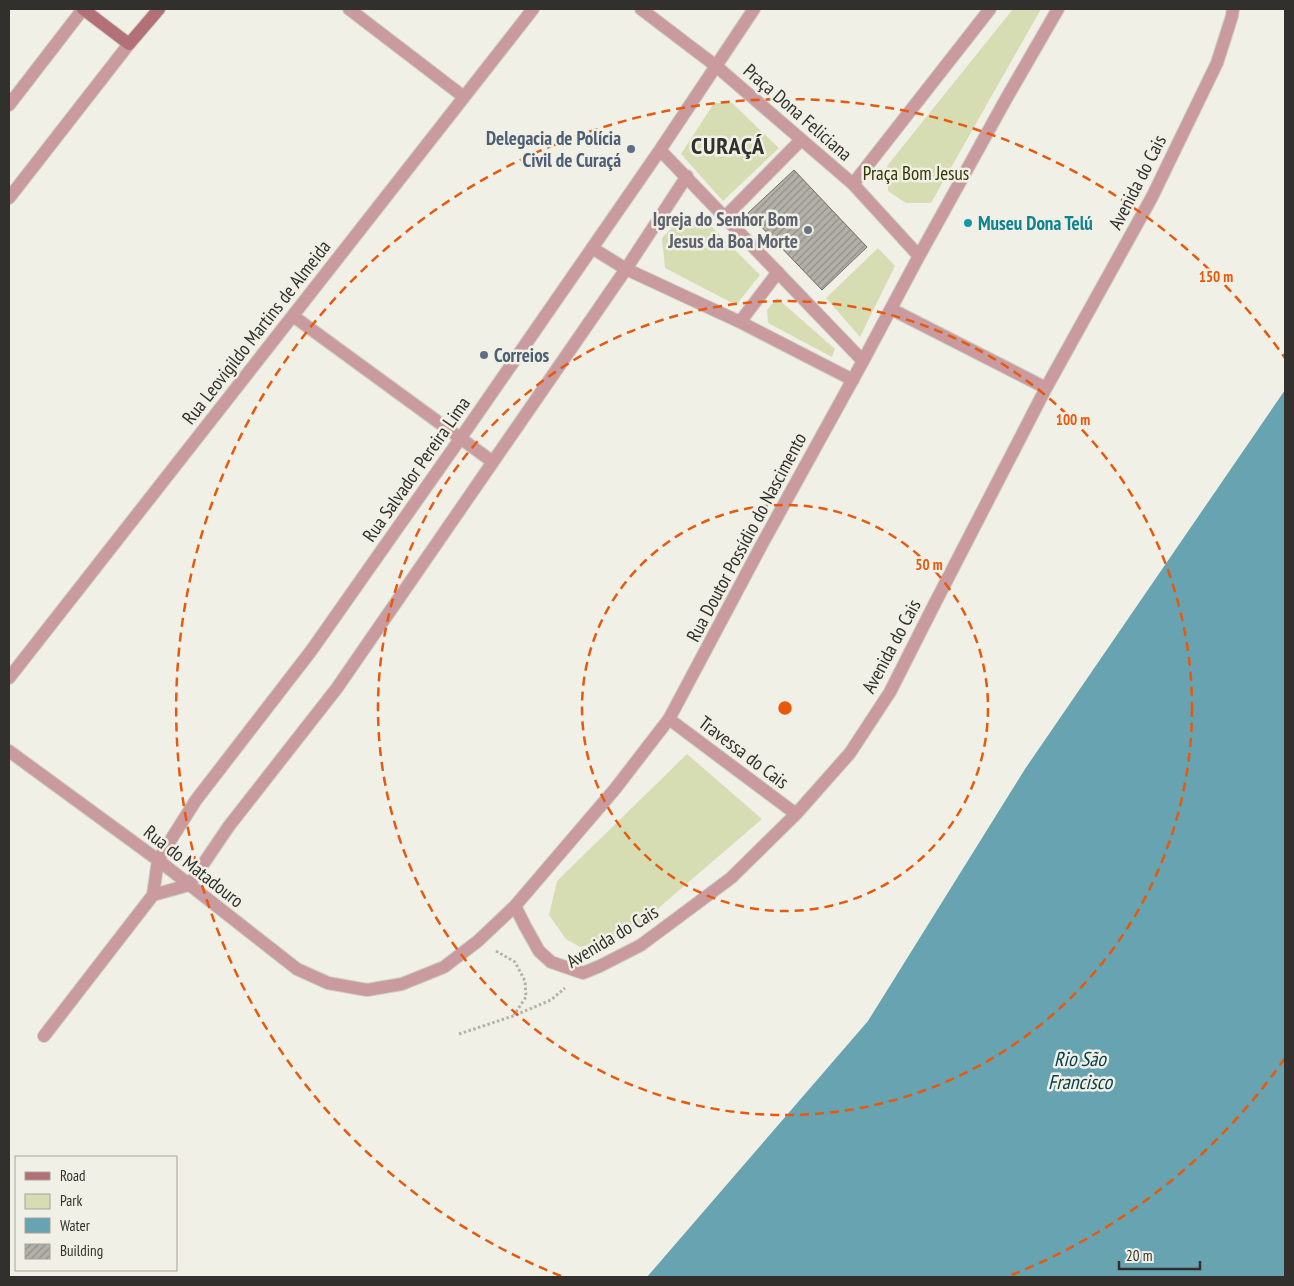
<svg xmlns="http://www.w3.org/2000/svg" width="1294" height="1286" font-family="'PT Sans Narrow',sans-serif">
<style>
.green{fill:#d7ddb2}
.water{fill:#67a3b0}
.building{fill:url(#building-hatch);stroke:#6f6e65}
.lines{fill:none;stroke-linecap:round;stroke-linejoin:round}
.street-casing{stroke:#cecdc5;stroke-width:14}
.secondary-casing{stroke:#cecdc5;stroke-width:14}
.path{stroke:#b3b2aa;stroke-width:3;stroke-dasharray:2.5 2.5;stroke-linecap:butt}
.street{stroke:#c99a9e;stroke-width:12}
.secondary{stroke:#b37077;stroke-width:12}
.ring{fill:none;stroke:#e8590c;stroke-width:2.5;stroke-dasharray:9 6}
.service-dot{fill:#5c6f8a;stroke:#f1f0e6;stroke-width:2}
.culture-dot{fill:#0f9aa8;stroke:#f1f0e6;stroke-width:2}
.worship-dot{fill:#6b7280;stroke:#f1f0e6;stroke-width:2}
.labels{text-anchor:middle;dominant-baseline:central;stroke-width:5;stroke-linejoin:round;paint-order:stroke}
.street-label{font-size:19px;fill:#31302d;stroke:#f1f0e6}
.service-label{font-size:19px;font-weight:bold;fill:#4e5e75;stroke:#f1f0e6;text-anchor:end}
.park-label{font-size:19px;fill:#343800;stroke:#f1f0e6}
.worship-label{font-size:19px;font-weight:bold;fill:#5b616d;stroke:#f1f0e6;text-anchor:end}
.culture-label{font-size:19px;font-weight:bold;fill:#0d838f;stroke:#f1f0e6;text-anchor:start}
.water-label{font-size:20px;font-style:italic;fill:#06404a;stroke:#f1f0e6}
.district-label{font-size:24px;font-weight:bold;letter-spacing:1px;fill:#31302d;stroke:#f1f0e6}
.centre{fill:#e8590c;stroke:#f1f0e6;stroke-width:2.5}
.ring-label{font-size:15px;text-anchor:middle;font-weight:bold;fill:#e8590c;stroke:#f1f0e6;stroke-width:5;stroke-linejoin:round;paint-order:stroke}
</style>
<defs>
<pattern id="building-hatch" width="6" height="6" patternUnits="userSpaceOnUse" patternTransform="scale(1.25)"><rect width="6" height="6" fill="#b2b0a7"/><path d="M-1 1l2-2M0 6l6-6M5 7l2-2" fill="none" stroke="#919088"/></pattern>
</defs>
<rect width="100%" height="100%" fill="#f1f0e6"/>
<!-- green -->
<path class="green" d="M1013,9H1041L931,203H906L888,191L887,166Z
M714,103H732L779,148L723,201L681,154Z
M681,218H703L760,275L736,305L665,268L662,238Z
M878,248L895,266L860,337L826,298Z
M777,298L835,349L832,357L768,323L767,310Z
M687,754L762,819L626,936L580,947L566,939L549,915L557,881Z"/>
<!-- water -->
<path class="water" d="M1285,390V1277H647L868,1021L1025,769Z"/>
<!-- building -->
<path class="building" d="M794,170L867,247L822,290L748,213Z"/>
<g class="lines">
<!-- street casing -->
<g class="street-casing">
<path id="street" d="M349,9L464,97
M641,9L716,66L853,184L919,256
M9,105L83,9
M660,150L863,361
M853,184L990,9
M9,198L129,44
M725,217L801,140
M592,248L626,269L740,322L853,380
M891,309L1046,388
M293,316L493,462
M740,322L778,272
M9,678L533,9
M669,719L796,814
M9,751L158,860L297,969L328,983L367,990L402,984L444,967L478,941L515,906L615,789L669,719L761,546L863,361L919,256L1006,99L1058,9
M153,895L189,885L229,826L337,688L626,269L687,176
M515,906L525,926L539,951L551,962L583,973L600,966L641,945L731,878L796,814L850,753L890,692L934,605L1046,388L1152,197L1217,63L1232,16L1233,9
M44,1036L153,895L158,860L196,800L311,651L460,439L660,150L754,9"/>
</g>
<!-- secondary casing -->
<g class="secondary-casing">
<path id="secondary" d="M83,9L129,44L159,9"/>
</g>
<!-- path -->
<path class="path" d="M496,951L515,962L525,981L526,997L514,1015
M459,1034L513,1016L551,1000L565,988"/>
<!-- street -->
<use href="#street" class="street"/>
<!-- secondary -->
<use href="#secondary" class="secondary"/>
</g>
<!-- distance rings -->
<g class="ring">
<circle cx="785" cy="708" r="203"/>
<circle cx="785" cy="708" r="407"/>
<path d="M1285 1058A610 610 0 0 1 1009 1276M561 1276A610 610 0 1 1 1285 358"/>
</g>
<!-- markers -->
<g class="service-dot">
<circle cx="631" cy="149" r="5"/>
<circle cx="484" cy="355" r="5"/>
</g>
<circle class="culture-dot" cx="968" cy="223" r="5"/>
<circle class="worship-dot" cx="808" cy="230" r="5"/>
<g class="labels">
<!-- street labels -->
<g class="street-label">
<text transform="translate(798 112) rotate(41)">Praça Dona Feliciana</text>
<text transform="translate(1137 182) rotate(-63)">Avenida do Cais</text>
<text transform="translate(256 332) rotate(-52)">Rua Leovigildo Martins de Almeida</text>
<text transform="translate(416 469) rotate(-55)">Rua Salvador Pereira Lima</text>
<text transform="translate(746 537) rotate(-62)">Rua Doutor Possídio do Nascimento</text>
<text transform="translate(891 646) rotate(-62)">Avenida do Cais</text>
<text transform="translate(744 752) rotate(37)">Travessa do Cais</text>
<text transform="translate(194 866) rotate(38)">Rua do Matadouro</text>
<text transform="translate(612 936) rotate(-31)">Avenida do Cais</text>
</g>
<!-- service labels -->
<g class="service-label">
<text x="621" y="138">Delegacia de Polícia<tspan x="621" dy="22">Civil de Curaçá</tspan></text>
<text x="494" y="355" text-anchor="start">Correios</text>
</g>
<!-- park labels -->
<g class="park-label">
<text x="916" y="173">Praça Bom Jesus</text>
</g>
<!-- worship labels -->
<g class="worship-label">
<text x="798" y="219">Igreja do Senhor Bom<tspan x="798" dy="22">Jesus da Boa Morte</tspan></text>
</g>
<!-- culture labels -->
<g class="culture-label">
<text x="978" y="223">Museu Dona Telú</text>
</g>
<!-- water labels -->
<g class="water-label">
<text x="1080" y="1059">Rio São<tspan x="1080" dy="23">Francisco</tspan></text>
</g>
<!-- district labels -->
<g class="district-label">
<text x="728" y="145">CURAÇÁ</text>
</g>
</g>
<circle cx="785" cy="708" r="8" class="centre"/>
<g class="ring-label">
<text x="1216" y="282">150 m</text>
<text x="1073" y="425">100 m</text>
<text x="929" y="570">50 m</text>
</g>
<!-- border -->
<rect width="1294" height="1286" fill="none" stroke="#31302d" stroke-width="20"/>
<!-- legend -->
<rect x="15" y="1156" width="162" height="115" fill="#f1f0e6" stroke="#a4a39c"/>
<rect x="25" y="1172" width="25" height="8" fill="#b37077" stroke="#a4a39c"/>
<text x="60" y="1181" font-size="15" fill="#31302d">Road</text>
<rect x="25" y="1194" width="25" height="15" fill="#d7ddb2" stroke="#a4a39c"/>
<text x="60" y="1206" font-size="15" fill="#31302d">Park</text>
<rect x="25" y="1218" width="25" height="15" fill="#67a3b0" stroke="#a4a39c"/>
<text x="60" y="1231" font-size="15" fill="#31302d">Water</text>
<rect x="25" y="1244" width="25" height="15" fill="url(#building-hatch)" stroke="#a4a39c"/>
<text x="60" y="1256" font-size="15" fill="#31302d">Building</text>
<!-- scale -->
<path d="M1119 1261v8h81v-8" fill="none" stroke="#31302d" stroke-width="2.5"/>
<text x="1126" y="1261" font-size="15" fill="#31302d" stroke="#f1f0e6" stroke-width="4" paint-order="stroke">20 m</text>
</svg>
